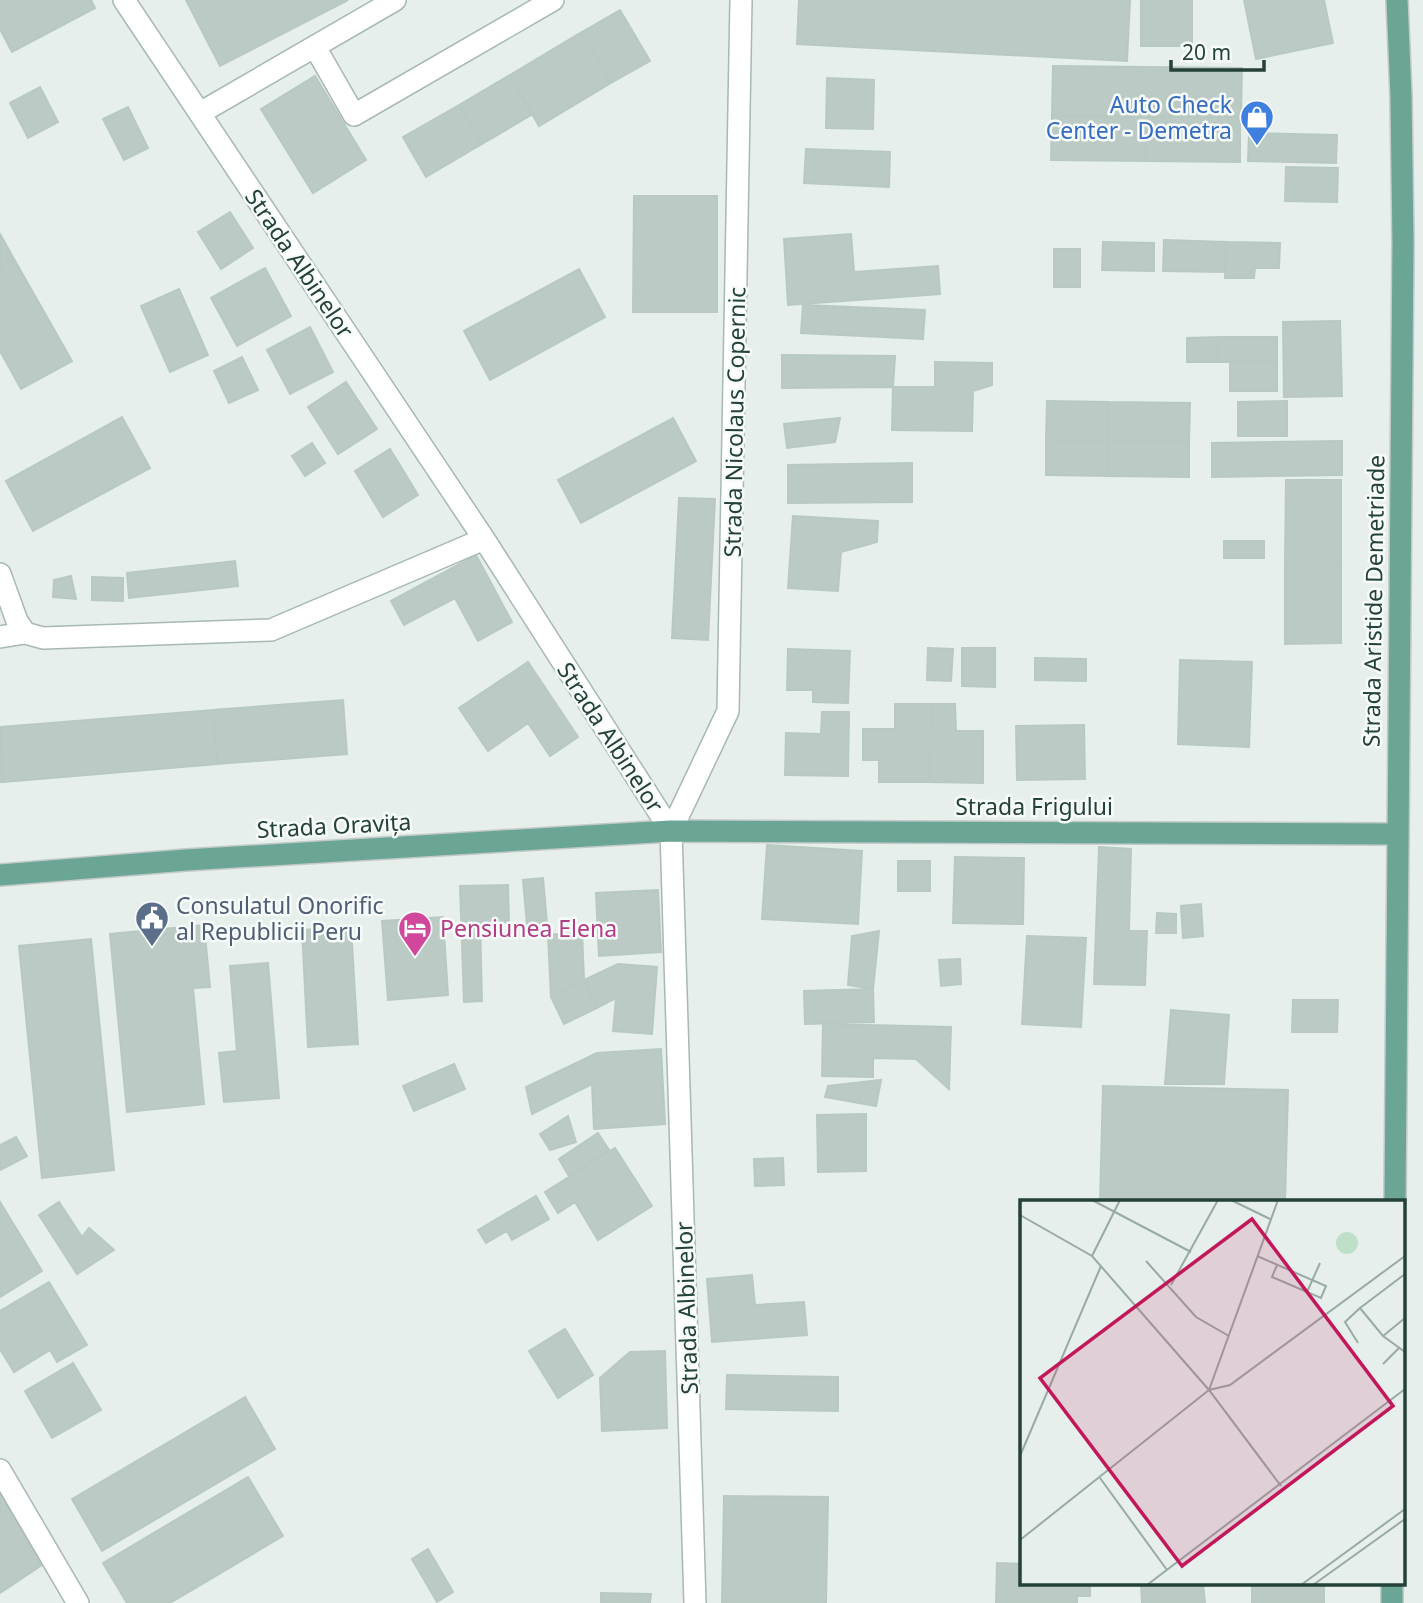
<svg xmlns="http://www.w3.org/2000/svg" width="1423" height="1603" font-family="'Noto Sans',sans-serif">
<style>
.building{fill:#bbcac4;stroke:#b8c9c2;stroke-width:2}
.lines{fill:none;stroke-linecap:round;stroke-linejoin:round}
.minor-casing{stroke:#a8b8b2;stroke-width:24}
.major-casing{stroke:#c2cac8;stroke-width:24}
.minor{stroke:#fff;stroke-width:21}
.major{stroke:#6aa596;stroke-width:21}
.labels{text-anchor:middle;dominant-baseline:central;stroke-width:5;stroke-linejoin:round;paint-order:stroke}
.shop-label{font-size:23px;fill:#366cbe;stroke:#f7fbf9;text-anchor:end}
.street-label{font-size:23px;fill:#24423a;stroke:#f7fbf9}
.service-label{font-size:23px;fill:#4e5e75;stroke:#f7fbf9;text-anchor:start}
.hotel-label{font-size:23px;fill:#b23c85;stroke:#f7fbf9;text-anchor:start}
.inset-road{fill:none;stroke:#98aaa4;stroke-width:2}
.view{fill:#c2185b;fill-opacity:0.15;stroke:#c2185b;stroke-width:3.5}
.inset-edge{fill:none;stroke:#24423a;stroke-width:3.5}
</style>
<rect width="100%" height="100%" fill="#e6efeb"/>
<!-- building -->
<path class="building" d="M0,0H91L95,8L12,52L0,29Z
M186,0H348L220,66Z
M799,0H1130L1127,61L797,44Z
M1141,0H1192V46H1141Z
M1244,0H1324L1333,43L1256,59Z
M620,10L650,61L611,83L582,32Z
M582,32L611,83L539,126L510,75Z
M1053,66L1242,68L1241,117L1052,116Z
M510,75L533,114L482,144L459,105Z
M315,76L366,160L313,193L261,109Z
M827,78L874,80L873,129L826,128Z
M40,87L58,122L28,138L10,103Z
M459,105L482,144L426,177L403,137Z
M128,107L148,148L124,160L103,119Z
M1052,116L1146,117V161L1051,160Z
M1146,117H1240V162L1146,161Z
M1249,133L1337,135L1336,163L1248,161Z
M806,149L890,152L889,187L804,183Z
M1286,167L1338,168L1337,202L1285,201Z
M634,196H717V312H633Z
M230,212L253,248L221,269L198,232Z
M0,234L14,259L0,267Z
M851,234L854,272L938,266L940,294L788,305L784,239Z
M1164,240L1226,242L1225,272L1163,271Z
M1103,242L1154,243V271L1102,270Z
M1226,242L1280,243L1279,268H1255L1254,278H1225Z
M1054,249H1080V287H1054Z
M14,259L72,361L21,389L0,351V267Z
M265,268L291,316L237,346L211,298Z
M579,269L605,317L490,380L464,331Z
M179,289L208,355L170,372L141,306Z
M803,305L925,310L923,339L801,333Z
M1340,321L1342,396L1284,397L1283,322Z
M310,327L333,372L290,394L267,350Z
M1218,337H1277V361L1218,362Z
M1218,337V362H1187V338Z
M782,355L895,356L893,387L782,388Z
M242,357L258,390L229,403L214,371Z
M1277,361V391H1230V362Z
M935,362L992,363V385L973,391L972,431L892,430L893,387H935Z
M346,382L377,429L338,454L308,407Z
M1047,401L1109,402L1108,441L1046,440Z
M1287,401V436H1238V402Z
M1109,402L1190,403L1189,442L1108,441Z
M122,417L150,468L33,531L6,481Z
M673,418L696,461L581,523L558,480Z
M840,418L835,442L787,448L784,424Z
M1046,440L1108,441V476L1046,475Z
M1108,441L1189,442V477L1108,476Z
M1342,441V475L1212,477V443Z
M312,443L325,463L305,476L292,456Z
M390,449L418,495L383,517L355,471Z
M912,463V502L788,503V465Z
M1286,480H1341V563H1285Z
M679,498L715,499L708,640L672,638Z
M793,516L878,521L877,542L841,552L838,591L788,588Z
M1224,541H1264V558H1224Z
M476,555L512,622L478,641L455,598L404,625L391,601Z
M235,561L238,586L129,598L127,573Z
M1285,563H1341V643L1285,644Z
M71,576L76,599L53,597L54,580Z
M92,577L123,578V601L92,600Z
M928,648L953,649L951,681L927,680Z
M962,648H995V687L962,686Z
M788,649L850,651L848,703L813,702V690H787Z
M1035,658L1086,659V681L1035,680Z
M1180,660L1252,662L1249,747L1178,744Z
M528,662L578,737L550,756L528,723L488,751L459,708Z
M343,700L347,754L217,764L213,710Z
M895,704H931L930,782H879V760H863V729H895Z
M931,704H955L956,731H983V783L930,782Z
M213,710L217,764L4,782L0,727Z
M822,712H849L848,776L785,775L786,733L821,734Z
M1084,725L1085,779L1017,780L1016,726Z
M0,727L4,782H0Z
M767,845L862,851L858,924L762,919Z
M1099,847L1131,849L1129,931H1147L1145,985L1094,984Z
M955,857L1024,858L1023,924L953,923Z
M898,861H930V891H898Z
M543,878L547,923L527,925L523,880Z
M508,885L509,922L480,923L482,1001L464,1002L460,886Z
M658,890L661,952L599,956L596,893Z
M1201,904L1203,936L1183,938L1181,906Z
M1157,913L1176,914V933H1156Z
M443,917L448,995L388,1000L382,921Z
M204,925L210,987L193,988L204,1104L127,1112L110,934Z
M351,927L358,1044L308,1047L302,930Z
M879,931L873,989L848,985L852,936Z
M582,932L584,980L551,997L548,935Z
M1027,936L1086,938L1081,1027L1022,1024Z
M91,939L114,1170L42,1178L19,946Z
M960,959L961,984L941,986L939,960Z
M268,963L279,1098L224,1102L219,1053L237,1051L230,966Z
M618,964L657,967L652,1034L613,1031L616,998L597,1008L584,980Z
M584,980L597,1008L564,1024L551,997Z
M873,989L874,1022L805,1024L804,991Z
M1293,1000H1338L1337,1032H1292Z
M1171,1010L1229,1015L1224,1084H1165Z
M823,1024L951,1027L949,1089L916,1059L873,1058V1077L822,1076Z
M661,1049L665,1124L594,1129L592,1084L532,1114L526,1087L597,1053Z
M454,1064L465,1089L414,1111L403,1086Z
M881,1080L876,1106L825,1097L828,1086Z
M1103,1086L1288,1090L1285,1202H1100Z
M866,1114V1171L818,1172L817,1115Z
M568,1116L576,1142L550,1150L540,1134Z
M598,1133L609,1150L569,1176L559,1159Z
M16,1137L27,1156L0,1170V1145Z
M615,1148L652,1206L598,1240L575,1202L558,1213L545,1192Z
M783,1158L784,1185L755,1186L754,1159Z
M536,1196L549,1219L512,1240L507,1231L486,1243L478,1230Z
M0,1202L42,1271L0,1297Z
M59,1202L82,1237L89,1228L114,1250L77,1274L39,1215Z
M752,1275L755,1305L804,1302L807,1335L712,1342L707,1279Z
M49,1282L87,1345L57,1362L50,1350L14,1372L0,1349V1311Z
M565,1329L593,1375L558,1398L529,1351Z
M665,1351L667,1428L602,1431L600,1378L630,1352Z
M73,1363L101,1410L52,1438L25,1391Z
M727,1375L838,1377V1411L726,1409Z
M245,1397L275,1449L102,1551L72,1499Z
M248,1477L283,1536L170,1603H127L103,1563Z
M0,1494L45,1563L0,1593Z
M724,1496L828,1497L826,1603H722Z
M428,1549L453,1592L437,1602L412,1559Z
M997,1563L1022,1564V1584H1090V1596H1077V1603H996Z
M1141,1584H1203L1205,1603H1142Z
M1252,1584H1324V1603H1252Z
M601,1593L651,1594L650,1603H601Z"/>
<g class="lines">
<!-- minor casing -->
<g class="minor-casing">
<path id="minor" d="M124,0L484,539L671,831L695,1603
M315,47L354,115L553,0
M200,113L395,0
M0,574L17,621L25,633L43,638L271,630L484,539
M0,637L25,633
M671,831L728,711L741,0
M0,1470L78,1603"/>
</g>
<!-- major casing -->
<g class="major-casing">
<path id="major" d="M0,875L186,860L671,831L1398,834
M1395,1202L1403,243L1401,96L1397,0
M1392,1603V1584"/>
</g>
<!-- minor -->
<use href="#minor" class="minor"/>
<!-- major -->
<use href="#major" class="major"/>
</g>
<!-- icons -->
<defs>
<g id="shop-pin" transform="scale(1.75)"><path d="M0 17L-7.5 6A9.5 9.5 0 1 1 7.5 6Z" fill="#3f7fe0" stroke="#f7fbf9"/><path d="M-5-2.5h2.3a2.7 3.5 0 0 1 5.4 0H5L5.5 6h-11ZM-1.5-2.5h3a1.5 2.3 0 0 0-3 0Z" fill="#fff"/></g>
<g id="civic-pin" transform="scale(1.75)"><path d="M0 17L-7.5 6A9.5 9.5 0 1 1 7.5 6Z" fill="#5c6f8a" stroke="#f7fbf9"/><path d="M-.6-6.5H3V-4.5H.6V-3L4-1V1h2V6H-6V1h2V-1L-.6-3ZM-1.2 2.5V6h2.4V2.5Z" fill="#fff"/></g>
<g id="hotel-pin" transform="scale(1.75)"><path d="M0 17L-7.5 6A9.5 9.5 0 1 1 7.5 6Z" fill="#d1479c" stroke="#f7fbf9"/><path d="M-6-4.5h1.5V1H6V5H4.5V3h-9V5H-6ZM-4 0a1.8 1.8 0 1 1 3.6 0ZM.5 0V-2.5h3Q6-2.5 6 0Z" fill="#fff"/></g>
</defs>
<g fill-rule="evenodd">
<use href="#shop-pin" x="1257" y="117"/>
<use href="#civic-pin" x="152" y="918"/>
<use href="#hotel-pin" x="415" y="928"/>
</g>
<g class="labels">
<!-- shop labels -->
<g class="shop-label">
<text x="1232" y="104">Auto Check<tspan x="1232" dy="26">Center - Demetra</tspan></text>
</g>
<!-- street labels -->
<g class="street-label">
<text transform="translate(300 263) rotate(56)">Strada Albinelor</text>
<text transform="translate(734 422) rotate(-89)">Strada Nicolaus Copernic</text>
<text transform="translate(1373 601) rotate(-89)">Strada Aristide Demetriade</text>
<text transform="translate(611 737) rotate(57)">Strada Albinelor</text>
<text x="1034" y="806">Strada Frigului</text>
<text transform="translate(334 825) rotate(-3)">Strada Oravița</text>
<text transform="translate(686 1308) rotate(-92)">Strada Albinelor</text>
</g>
<!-- service labels -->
<g class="service-label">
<text x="176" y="905">Consulatul Onorific<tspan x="176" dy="26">al Republicii Peru</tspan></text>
</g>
<!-- hotel labels -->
<g class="hotel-label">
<text x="440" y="928">Pensiunea Elena</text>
</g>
</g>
<!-- overview -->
<g transform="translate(1020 1200)">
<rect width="385" height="385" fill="#e6efeb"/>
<path d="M316 43a11 11 0 1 1 22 0a11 11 0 1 1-22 0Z" fill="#bfe0c8"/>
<path class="inset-road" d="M72,0L171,52M211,0L250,19M0,15L72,56L189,190L261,286M72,56L100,0M237,56L306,86L301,98L252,77L257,65M126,61L176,117L209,136M151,85L198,0M287,92L300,63M340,108L385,74M363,136L385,118M338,143L325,122L340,108L363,136L385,152M363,164L380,147M189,190L210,185L385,56M0,256L81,66M80,278L147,370M0,340L189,190L258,0M127,385L385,189M281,385L385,309M293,385L385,319"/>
<path class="view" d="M232,19L373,206L162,366L20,178Z"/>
<rect width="385" height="385" class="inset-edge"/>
</g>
<!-- scale -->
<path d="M1171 60v10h93v-10" fill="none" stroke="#24423a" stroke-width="3.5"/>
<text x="1182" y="60" font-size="21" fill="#24423a" stroke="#f7fbf9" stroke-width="5" paint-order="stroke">20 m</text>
</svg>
